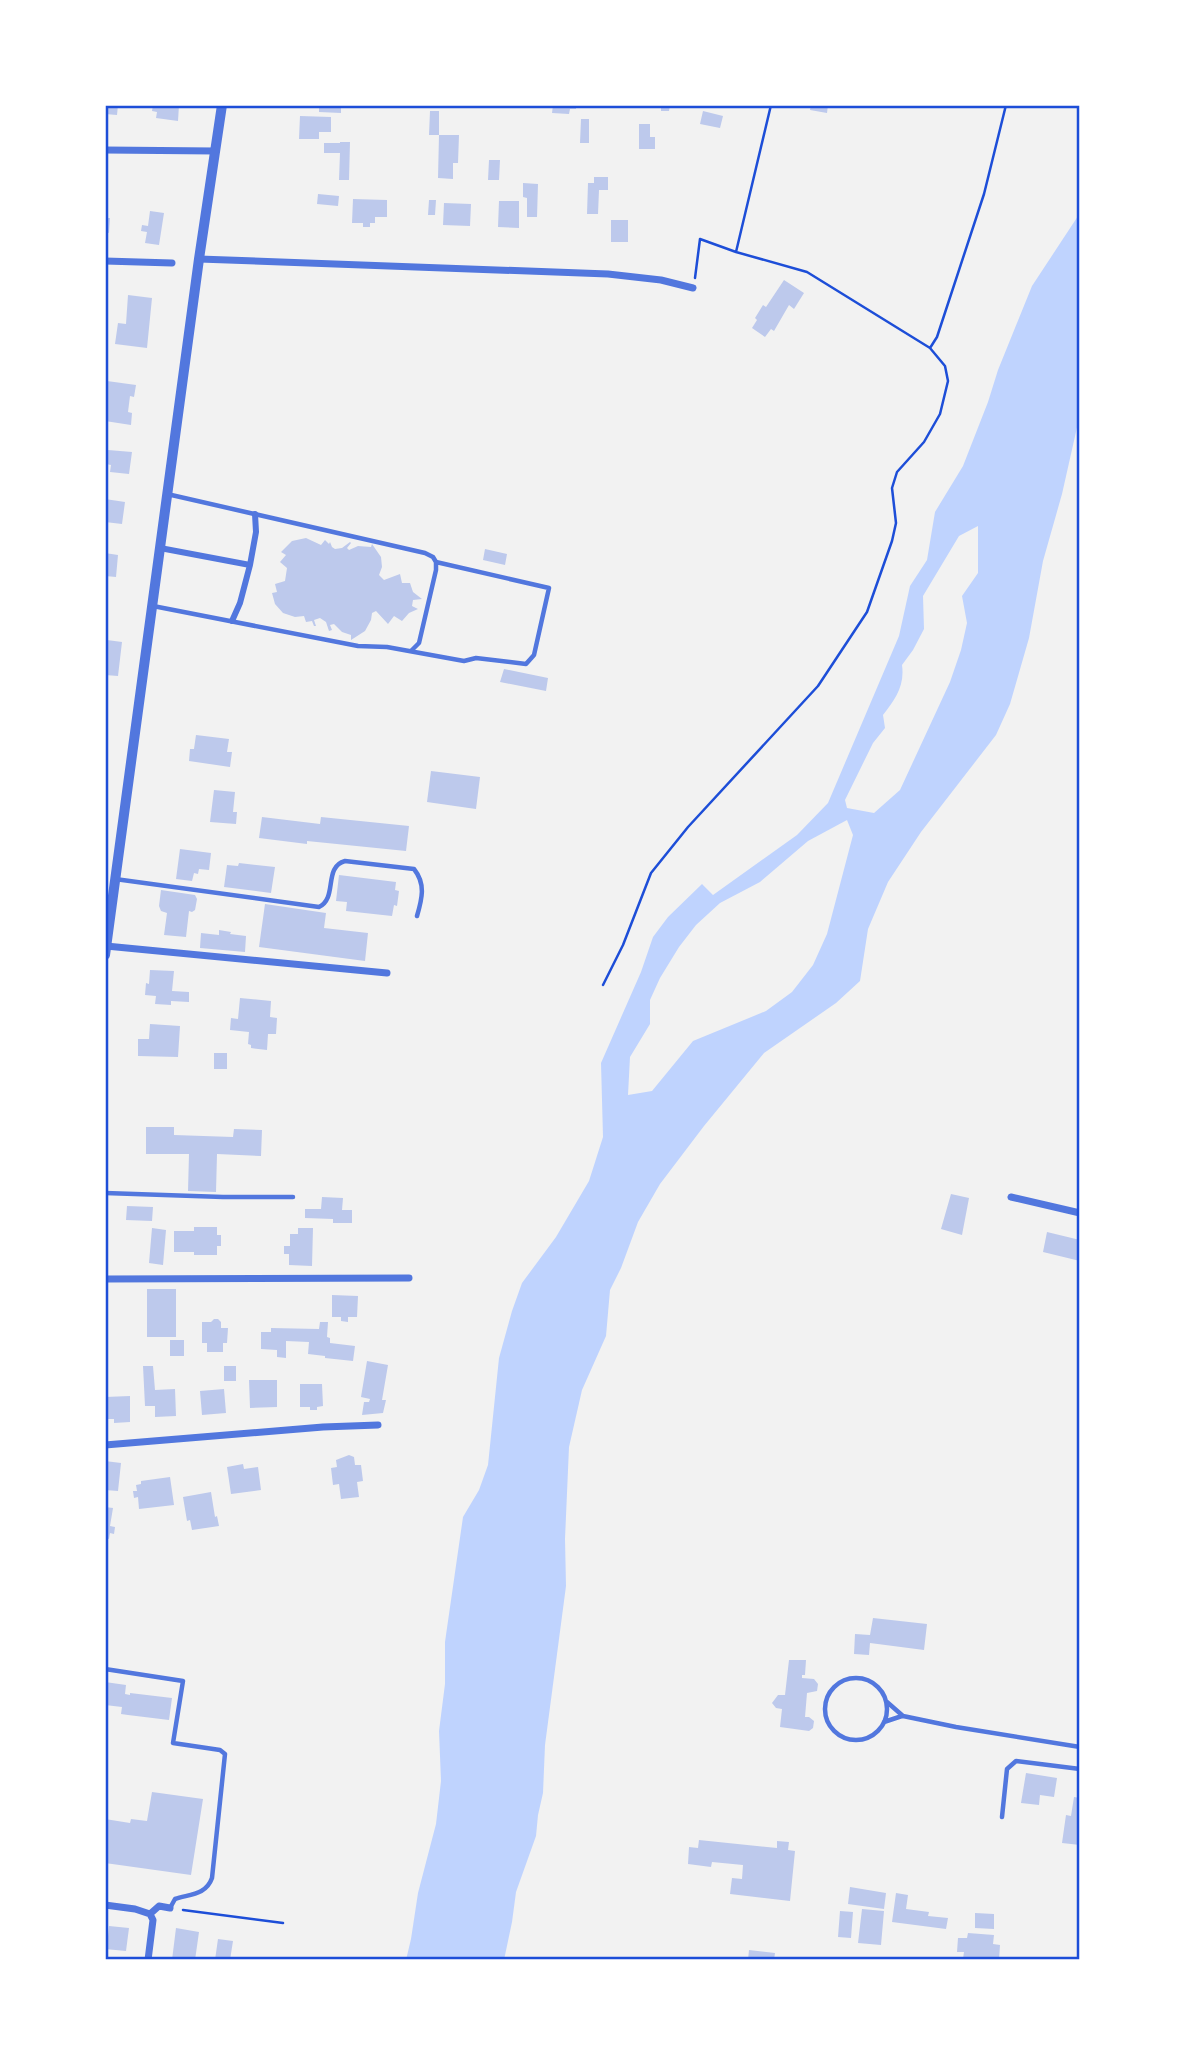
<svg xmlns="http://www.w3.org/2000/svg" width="1185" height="2065" font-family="'Work Sans',sans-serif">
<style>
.water{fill:#bfd3fe;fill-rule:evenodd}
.building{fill:#bdc9ec}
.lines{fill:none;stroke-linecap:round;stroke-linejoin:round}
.path{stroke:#1d4ed8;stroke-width:2.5}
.service{stroke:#5277de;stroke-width:4.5}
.pedestrian{stroke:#5277de;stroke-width:6}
.minor{stroke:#5277de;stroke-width:7}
.tertiary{stroke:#5277de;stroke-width:10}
.neatline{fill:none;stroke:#1d4ed8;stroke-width:2.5}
</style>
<rect width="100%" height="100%" fill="#f2f2f2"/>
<!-- water -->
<path class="water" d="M1080,213V414L1062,494L1043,561L1029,638L1010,704L996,735L921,832L888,882L868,929L860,981L836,1003L764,1053L704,1126L660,1184L638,1222L621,1268L610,1290L606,1336L582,1390L569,1447L565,1539L566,1586L545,1745L543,1793L538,1815L536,1836L516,1892L512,1922L504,1960H406L411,1939L418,1893L436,1824L441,1781L439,1731L445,1684V1642L463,1517L479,1490L488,1465L499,1358L512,1311L522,1283L556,1237L589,1181L603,1137L601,1063L641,972L653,937L668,917L702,884L713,895L797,835L828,803L899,636L910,586L927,560L935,512L963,466L988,402L998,370L1032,286ZM978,526V573L962,596L967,623L961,650L950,682L900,790L874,813L847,808L845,800L873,743L885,728L883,715C895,700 905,686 902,665L913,650L924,629L923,596L959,536ZM847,820L853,835L827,934L813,965L792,992L766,1011L693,1041L652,1091L628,1095L630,1057L650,1024V1000L660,978L679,947L696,925L720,903L760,882L808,841Z"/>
<!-- building -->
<path class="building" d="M105,105H118L117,115L105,114Z
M153,105H179L178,121L156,118L157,112L152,111Z
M319,105H341V113L319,112Z
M553,105H576V109H570L569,114L552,113Z
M661,105H670L669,111H661Z
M811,105H828L827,113L810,110Z
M430,111H439V135H429Z
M703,111L723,116L720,128L700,124Z
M300,116L331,117V132H319V139H299Z
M581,119H589V143H580Z
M639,124H650V137H655V149H639Z
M439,135H459L458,163H453V179L438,178Z
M340,142H350L349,180H339L340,153H324V143H340Z
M489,160H500L499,180H488Z
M594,177H608V190H599L598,214H587L588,183H594Z
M523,183L538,184L537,217H527V198L523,197Z
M318,194L339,196L338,206L317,204Z
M353,199L387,200V217H375V223H370V227H363V223H352Z
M429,200H436L435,215H428Z
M499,201H519V228L498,227Z
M444,203L471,204L470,226L443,225Z
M150,211L164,213L159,245L145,243L147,232L141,231L142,225L148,226Z
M105,218H110L109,233L105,232Z
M611,220H628V242H611Z
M784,280L804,293L794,309L789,305L774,331L771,329L765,337L752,328L757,320L755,318L763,305L766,307Z
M128,295L152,298L147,348L115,344L118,323L126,324Z
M107,381L136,385L134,397L130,396L128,412L132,413L131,425L105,421Z
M108,450L132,452L129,474L110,472L111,465L106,464Z
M105,499L125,502L122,524L105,522Z
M306,538L321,545L325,540L329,544L330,542L332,547L335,549L342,548L350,542L351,543L347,548L349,550L358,546L371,547L372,544L381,557L382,567L379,575L384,580L400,574L402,583H410L413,592L422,599L413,600L412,606L418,609L409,613L402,621L394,616L388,624L376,611L372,613L371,620L365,631L351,640V635L342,632L334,624L330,625L332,630L329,631L326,622L320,618L314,620L316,626H314L312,621L306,622L304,616L295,617L283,613L275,604L272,593L277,592L275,584L285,581L287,568L280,562L286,555L281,552L292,541Z
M485,549L507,554L505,565L483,560Z
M105,553L118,555L116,577L105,576Z
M107,640L122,642L118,676L105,675Z
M504,669L548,678L546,691L500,682Z
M196,735L229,739L227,752H232L230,767L189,761L190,749H194Z
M431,771L480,777L476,809L427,802Z
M214,790L235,792L233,812H237L236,824L210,822Z
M262,817L320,824L321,817L409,826L406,851L307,841V844L259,838Z
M180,849L211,853L209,870L199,869L198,874L194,873L192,881L176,879Z
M239,863L275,867L271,893L224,887L227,865L238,866Z
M339,875L396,882L395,890L399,891L397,906L394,905L392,916L346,911L347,902L336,901Z
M161,890L195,895L197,899L195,910L192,912L189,911L186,937L164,935L167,913L161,911L159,906Z
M265,904L326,913L324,928L368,933L365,961L259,947Z
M219,930L231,932L230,934L246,936L245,952L200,948L201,933L219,935Z
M150,970L174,971L172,991L189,992V1002L171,1001V1005L155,1004L156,996L145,995L146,983L149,984Z
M240,998L271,1001L270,1017L277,1018L276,1034H268L267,1050L251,1048V1045L248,1044L249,1032L230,1030L231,1018L238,1019Z
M150,1024L180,1026L178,1057L138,1056V1039H149Z
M214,1053H227V1069H214Z
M146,1127H174V1135L233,1137L234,1129L262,1130L261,1156L217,1154L216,1192L188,1191L189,1154H146Z
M951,1194L969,1198L962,1235L941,1229Z
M322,1197L343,1198L342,1210H352V1223H333V1219L305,1218V1209H321Z
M127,1206L153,1207L152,1221L126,1220Z
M194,1227H217V1235H221V1246H217V1255H194V1252H174V1231H194Z
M152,1228L166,1230L163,1265L149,1263Z
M298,1228H313L312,1266L289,1265V1254H284V1246H290V1234H298Z
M1047,1232L1080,1240V1261L1043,1252Z
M147,1289H176V1337H147Z
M332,1295L358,1296L357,1317H348V1322L341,1321V1317H332Z
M214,1319H218L221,1322V1328H228L227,1343H223V1352H207V1343H202V1322H211Z
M320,1322H328L327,1337L330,1338V1343L355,1346L353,1361L325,1358V1356L308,1354L309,1342L286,1341V1358L277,1357V1350L261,1349V1332H271V1328L319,1329Z
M170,1340H184V1356H170Z
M367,1361L388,1365L382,1400H386L383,1413L362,1415L364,1402H369L370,1399L361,1397Z
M143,1366H153L155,1390L175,1389L176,1416L155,1417V1406H145Z
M224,1366H236V1381H224Z
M249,1380H277V1407L250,1408Z
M300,1384H322L323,1406L317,1407V1410H310V1407H300Z
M224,1389L226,1413L202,1415L200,1391Z
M130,1396V1422L114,1423V1419H105V1397Z
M349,1455L354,1457L355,1465H361L363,1481L357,1482L359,1497L341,1499L339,1484L333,1485L331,1468L337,1467L336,1460Z
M105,1461L121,1463L118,1491L105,1490Z
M243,1464L244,1469L258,1467L261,1490L231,1494L227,1467Z
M170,1477L174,1505L139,1509L138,1497L134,1498L133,1491H137L136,1485L141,1484V1481Z
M211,1492L215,1517L217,1516L219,1526L192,1530L190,1520L187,1521L183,1497Z
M105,1507L113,1508L110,1526L115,1527L114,1534L110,1533L109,1539L105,1538Z
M873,1618L927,1624L924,1650L870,1643L869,1655L854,1654L855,1634L870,1635Z
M789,1660H806L805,1675H802V1678L814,1679L818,1684L817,1691L807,1693L805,1717H809L814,1721L813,1728L809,1731L780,1727L782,1709L776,1708L772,1703L778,1695H785Z
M105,1682L126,1685L125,1694L130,1695V1693L172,1698L169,1720L128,1715L121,1714L122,1707L105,1705Z
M1026,1773L1057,1778L1054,1797L1040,1795L1039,1805L1021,1803Z
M152,1792L203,1799L191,1875L105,1863V1819L130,1823L131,1819L147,1821Z
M1074,1797L1080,1798V1845L1062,1843L1066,1815L1071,1816Z
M699,1840L777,1848V1841L789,1842L788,1850L795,1851L790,1901L730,1894L732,1878L742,1879L743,1865L712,1862L711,1867L688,1864L689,1847L698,1848Z
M850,1887L886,1893L884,1909L848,1904Z
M896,1893L908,1895L906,1909L929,1912L928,1916L948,1918L946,1929L892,1922Z
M862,1909L884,1911L881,1945L858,1943Z
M840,1911L853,1912L851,1938L838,1937Z
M975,1913L994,1914V1929L975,1928Z
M109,1926L129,1928L126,1951L105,1949V1935L108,1936Z
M176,1928L199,1932L195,1960H172Z
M968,1933L994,1935L993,1944L1000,1945L999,1960L963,1959L964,1952H957L958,1938H967Z
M218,1939L233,1941L230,1960H215Z
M749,1950L775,1953L774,1960H748Z"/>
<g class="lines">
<!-- path -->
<path class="path" d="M736,252L807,272L930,348L937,337L984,194L1006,105
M695,278L700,239L736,252L771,105
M603,985L623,945L651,873L688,827L818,686L867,612L892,541L896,523L892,488L897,472L924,442L940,414L948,381L945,366L930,348
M183,1910L283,1923"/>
<!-- service -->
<path class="service" d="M153,606L358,646L387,647L464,661L476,658L526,664L534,655L549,588L436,562L433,557L425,553L167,494
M411,651L419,643L436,570V562
M115,879L319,907C338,898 323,867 345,861L414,869C426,884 422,899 417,916
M105,1193L223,1197H293
M105,1669L183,1681L173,1743L220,1750L225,1754L212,1878C206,1895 190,1894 175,1899L170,1908
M825 1709a31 31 0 1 1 62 0a31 31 0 1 1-62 0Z
M887,1702L903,1716L956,1727L1080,1747
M884,1722L902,1716
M1002,1817L1007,1769L1016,1761L1080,1769"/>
<!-- pedestrian -->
<path class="pedestrian" d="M160,548L250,565L240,603L232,621
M250,565L256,532L255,514"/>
<!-- minor -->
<path class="minor" d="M105,150L215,151
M199,259L608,274L661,280L693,288
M105,261L172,263
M106,946L387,973
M1011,1197L1080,1213
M105,1279L409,1278
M105,1445L323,1427L378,1425
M105,1905L135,1909L150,1914L153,1920L148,1960
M150,1914L159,1906L170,1908"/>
<!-- tertiary -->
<path class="tertiary" d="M105,955L199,259L222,105"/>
</g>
<!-- border -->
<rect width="1185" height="2065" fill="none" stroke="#ffffff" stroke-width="214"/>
<rect x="107" y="107" width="971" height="1851" class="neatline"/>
</svg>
